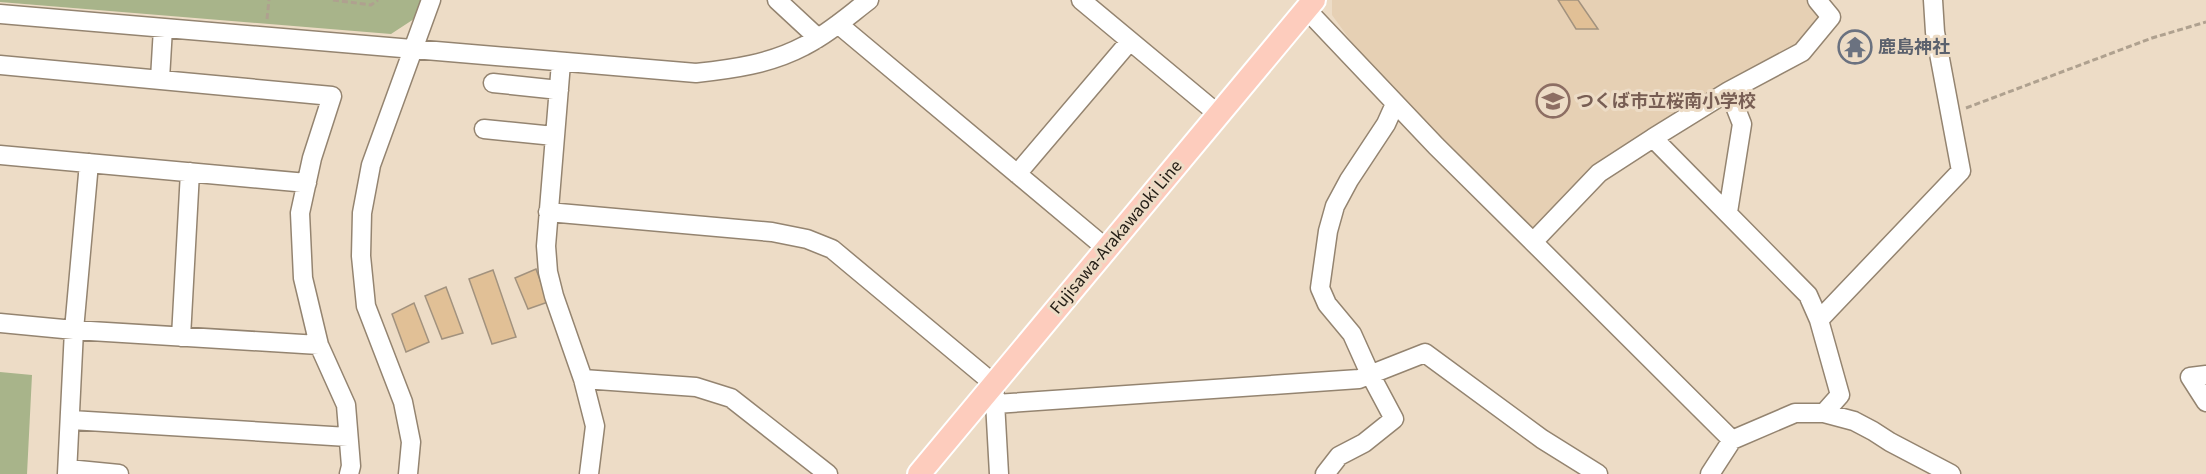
<svg xmlns="http://www.w3.org/2000/svg" width="2206" height="474" font-family="'Source Sans 3','Noto Sans JP',sans-serif">
<style>
.built{fill:#e6d0b4}
.green{fill:#a8b48a}
.building{fill:#e1c096;stroke:#a2927e;stroke-width:1.5}
.lines{fill:none;stroke-linecap:round;stroke-linejoin:round}
.minor-casing{stroke:#948470;stroke-width:21}
.major-casing{stroke:#fff;stroke-width:26}
.path{stroke:#afa18f;stroke-width:3;stroke-dasharray:6 3;stroke-linecap:butt}
.minor{stroke:#fff;stroke-width:18}
.major{stroke:#fdccbd;stroke-width:22}
.labels{text-anchor:middle;dominant-baseline:central;stroke-width:6;stroke-linejoin:round;paint-order:stroke}
.worship-label{font-size:18px;font-weight:bold;fill:#5b616d;stroke:#eddcc6;text-anchor:start}
.education-label{font-size:18px;font-weight:bold;fill:#785e54;stroke:#eddcc6;text-anchor:start}
.street-label{font-size:18px;fill:#231d15;stroke:#eddcc6}
</style>
<rect width="100%" height="100%" fill="#eddcc6"/>
<!-- built -->
<path class="built" d="M1332,0H1810L1821,13L1822,22L1798,48L1738,80L1532,231L1369,66L1332,15Z"/>
<!-- green -->
<path class="green" d="M0,0H422L417,17L391,34L0,2Z
M0,372L32,375L27,474H0Z"/>
<!-- building -->
<path class="building" d="M1558,0H1578L1598,29H1576Z
M1855,38L1864,48L1854,57L1845,46Z
M536,269L548,302L528,309L515,278Z
M493,270L516,337L492,344L469,279Z
M446,287L463,333L442,339L425,296Z
M414,303L429,342L406,352L392,314Z"/>
<g class="lines">
<!-- minor casing -->
<g class="minor-casing">
<path id="minor" d="M777,0L818,38
M1081,0L1218,114
M1306,9L1436,146L1533,242L1599,173L1653,138L1808,295L1819,320L1840,395L1824,413
M0,14L696,73C733,69 770,64 804,46C828,34 848,16 869,0
M838,24L1107,249
M561,63L546,246L548,272L554,296L583,379L595,426L589,474
M0,65L332,96L312,158L300,213L303,278L319,345L346,405L351,466L349,474
M160,79L163,28
M493,83L559,90
M484,129L554,136
M1653,138L1729,91
M0,155L307,183
M1017,174L1130,41
M548,212L772,232L807,239L832,249L994,384L999,474
M1728,212L1742,124L1729,91L1802,52L1831,17L1817,0
M1533,242L1732,440
M1819,320L1961,171L1935,32L1933,0
M0,323L74,330L319,345
M181,337L190,172
M2206,375L2190,377L2206,402
M583,379L696,387L731,398L828,474
M995,404L1359,379L1425,353L1542,439L1598,474
M71,420L348,437
M68,469L119,474
M67,474L74,330L89,163
M408,474L411,442L403,402L366,306L361,256L362,213L371,165L431,0
M1325,474L1339,456L1364,443L1394,419L1370,374L1352,334L1327,304L1320,288L1328,231L1335,206L1349,180L1386,124L1395,104
M1710,474L1732,440L1795,413H1824L1854,421L1873,431L1890,442L1951,474"/>
</g>
<!-- major casing -->
<g class="major-casing">
<path id="major" d="M919,474L1314,0"/>
</g>
<!-- path -->
<path class="path" d="M333,0L371,5L378,0
M267,19L269,0
M1966,108L2152,38L2206,22"/>
<!-- minor -->
<use href="#minor" class="minor"/>
<!-- major -->
<use href="#major" class="major"/>
</g>
<!-- icons -->
<defs>
<g id="temple-ring" transform="scale(1.725)"><circle r="9.5" fill="#eddcc6" stroke="#6b7280" stroke-width="1.5"/><path d="M0-6L5-2H3V0L6.5 2.5H4V6H1.5V3h-3V6H-4V2.5H-6.5L-3 0V-2H-5Z" fill="#6b7280"/></g>
<g id="school-ring" transform="scale(1.725)"><circle r="9.5" fill="#eddcc6" stroke="#8d6e63" stroke-width="1.5"/><path d="M0-5L7-2L0 1L-7-2ZM-4 1L0 2.5L4 1V4Q0 6-4 4Z" fill="#8d6e63"/></g>
</defs>
<g fill-rule="evenodd">
<use href="#temple-ring" x="1855" y="47"/>
<use href="#school-ring" x="1553" y="101"/>
</g>
<g class="labels">
<!-- worship labels -->
<g class="worship-label">
<text x="1878" y="47">鹿島神社</text>
</g>
<!-- education labels -->
<g class="education-label">
<text x="1576" y="101">つくば市立桜南小学校</text>
</g>
<!-- street labels -->
<g class="street-label">
<text transform="translate(1116 237) rotate(-50)">Fujisawa-Arakawaoki Line</text>
</g>
</g>
</svg>
